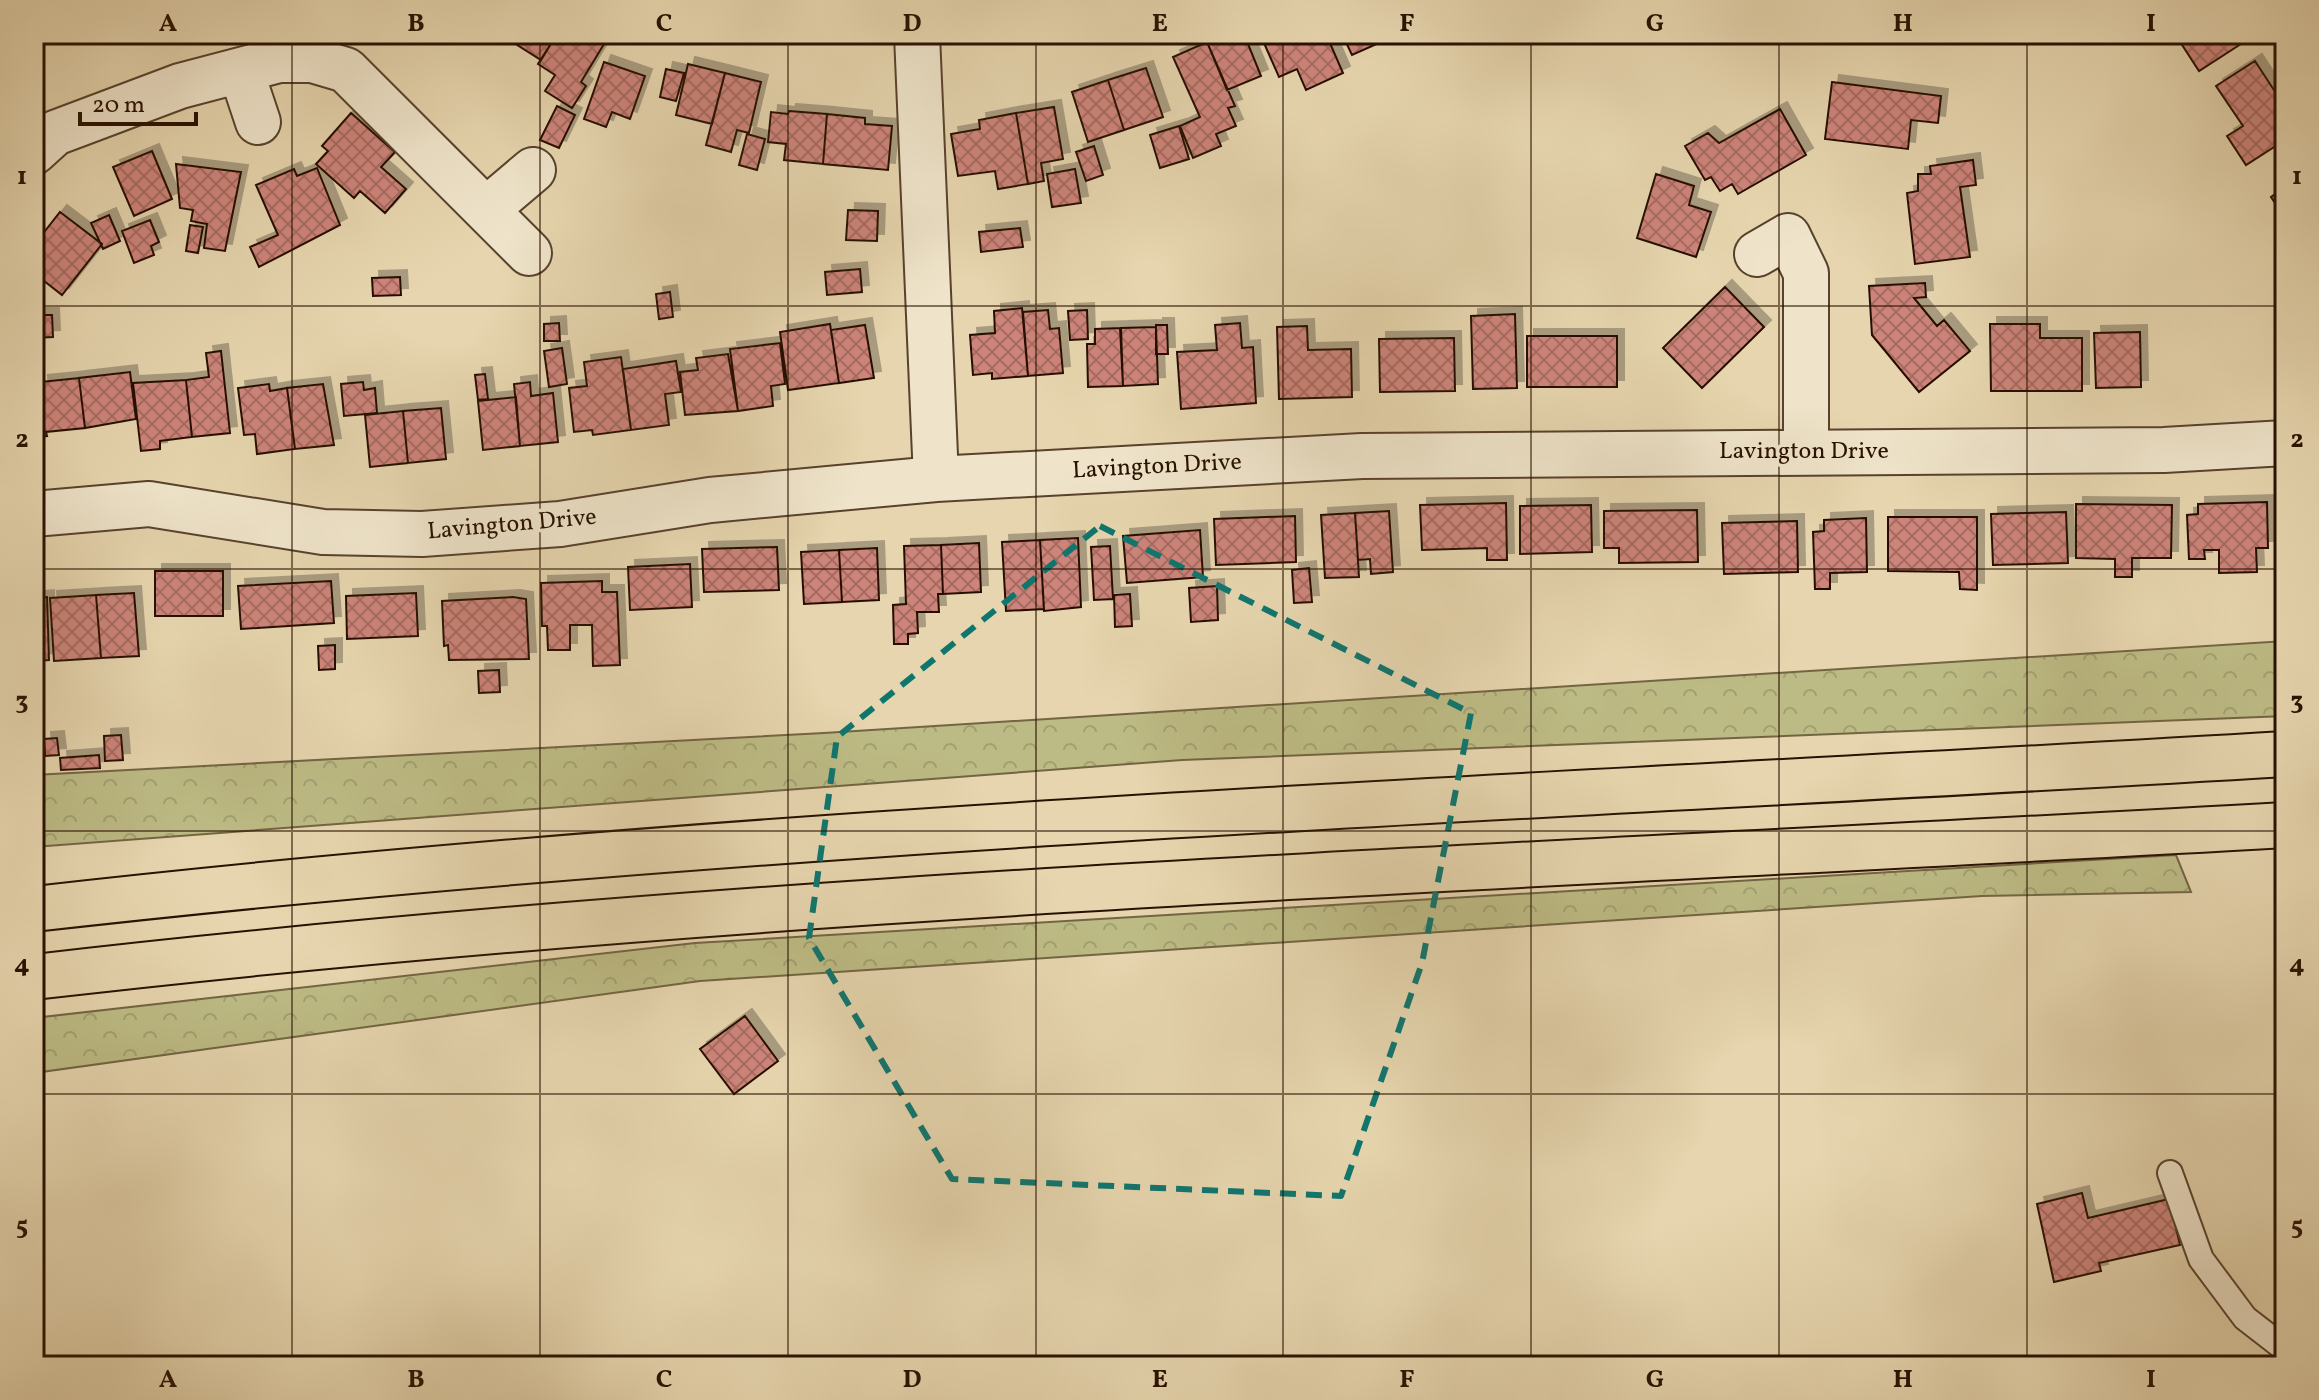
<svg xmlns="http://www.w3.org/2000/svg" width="2319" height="1400" font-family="Vollkorn,serif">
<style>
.forest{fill:url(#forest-crowns);stroke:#726642;stroke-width:2}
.building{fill:url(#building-cross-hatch);stroke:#281100;stroke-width:2;filter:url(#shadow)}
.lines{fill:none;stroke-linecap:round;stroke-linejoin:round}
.lane-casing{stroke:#58422c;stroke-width:28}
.street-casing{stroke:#58422c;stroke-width:48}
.highway-casing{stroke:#281100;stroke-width:48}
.lane{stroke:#efe4ca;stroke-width:24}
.street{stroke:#efe4ca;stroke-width:44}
.highway{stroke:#e6d5ae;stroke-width:44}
.marked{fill:none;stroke:#0f766e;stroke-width:6;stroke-dasharray:16 10;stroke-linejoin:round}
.grid{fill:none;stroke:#281100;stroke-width:2;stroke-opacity:0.55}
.labels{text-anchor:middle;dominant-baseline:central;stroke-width:7;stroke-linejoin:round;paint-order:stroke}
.street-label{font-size:24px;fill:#281100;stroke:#efe4ca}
.neatline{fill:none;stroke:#281100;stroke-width:3}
.grid-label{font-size:26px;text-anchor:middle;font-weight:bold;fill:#281100}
</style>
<defs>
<pattern id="forest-crowns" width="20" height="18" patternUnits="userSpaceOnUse" patternTransform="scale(2)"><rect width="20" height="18" fill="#bdbb85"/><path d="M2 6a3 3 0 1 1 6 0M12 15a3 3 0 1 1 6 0" fill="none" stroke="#a2a071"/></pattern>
<pattern id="building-cross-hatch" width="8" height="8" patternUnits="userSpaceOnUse" patternTransform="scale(2)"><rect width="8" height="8" fill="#cd847a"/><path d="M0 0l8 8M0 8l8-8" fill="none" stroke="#a66b62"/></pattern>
<filter id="shadow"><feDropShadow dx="7" dy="-7" stdDeviation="0" flood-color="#0004"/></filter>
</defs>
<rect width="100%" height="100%" fill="#e6d5ae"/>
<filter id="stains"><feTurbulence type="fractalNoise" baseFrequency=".0025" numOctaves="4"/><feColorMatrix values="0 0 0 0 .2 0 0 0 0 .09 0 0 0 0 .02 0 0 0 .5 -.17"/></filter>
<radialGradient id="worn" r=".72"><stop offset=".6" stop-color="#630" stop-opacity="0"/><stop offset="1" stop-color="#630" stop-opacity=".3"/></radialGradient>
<!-- forest -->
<path class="forest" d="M2285,641V716L1182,760L34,847V775L824,733Z
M2176,855L2191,892L1982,896L700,981L34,1073V1018L695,943Z"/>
<!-- building -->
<path class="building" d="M500,34H557L541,60Z
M557,34H599L607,39L581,82L586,86L572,108L545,91L555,75L538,64Z
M1227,34H1244L1261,76L1227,90L1207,42Z
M1260,34H1326L1343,73L1306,90L1297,69L1279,77Z
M1342,34H1399L1352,55Z
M2175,34H2239L2244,42L2199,71Z
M1207,42L1235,106L1228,108L1236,126L1216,134L1221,146L1193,158L1180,126L1200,117L1173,57Z
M2255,61L2285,107V140L2246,165L2227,136L2243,126L2216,86Z
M604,62L645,76L630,119L612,112L606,127L584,119Z
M688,64L725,73L712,124L676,115Z
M1146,68L1163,117L1124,130L1108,80Z
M666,69L684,73L676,101L660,97Z
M725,73L761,82L749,133L737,130L731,152L706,145Z
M1108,80L1124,130L1088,142L1072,92Z
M1832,82L1941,96L1938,123L1911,120L1908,149L1825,139Z
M557,106L575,115L559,148L540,140Z
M1054,107L1063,159L1041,163L1044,181L1028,184L1016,113Z
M1780,109L1806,155L1738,194L1732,184L1720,191L1711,177L1705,180L1685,146L1708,133L1719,143Z
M789,111L827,114L823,164L784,160L786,144L768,142L771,112L788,114Z
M351,113L395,152L381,167L406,189L385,213L360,191L354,198L316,164L328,151L322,146Z
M1016,113L1028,184L998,189L995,171L958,176L951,134L980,129L979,120Z
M827,114L865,118V124L892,126L888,170L823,164Z
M1179,126L1189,159L1160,168L1150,135Z
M747,134L765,139L757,170L739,165Z
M1094,146L1103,175L1086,181L1076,152Z
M152,151L172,199L134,216L113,167Z
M1973,160L1976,185L1960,187L1970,257L1915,264L1907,193L1918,191V174H1931L1930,166Z
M176,164L241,172L225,251L204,248L207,224L191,221L193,210L180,208Z
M2285,165V183L2277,170Z
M317,168L340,225L259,267L250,247L278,235L256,185L294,169L297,176Z
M1075,169L1081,203L1052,207L1047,174Z
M1656,174L1694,186L1689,205L1711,212L1696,257L1637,238Z
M2285,187V218L2271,197Z
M848,210L878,211L877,241L846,240Z
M60,212L102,244L62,295L34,273V245Z
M109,215L120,241L103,249L91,223Z
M150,220L159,242L151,246L154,255L134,263L122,231Z
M190,225L203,227L198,253L186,251Z
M1020,228L1023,247L981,252L979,232Z
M860,269L862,292L827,295L825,272Z
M400,277L401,295L373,296L372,278Z
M1925,283L1926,297L1914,298L1937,326L1944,320L1970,351L1919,392L1872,335L1869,286Z
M1725,287L1764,327L1702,388L1663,348Z
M670,292L673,317L659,319L656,294Z
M1022,308L1028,376L992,379V373L973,375L970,335L995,333L994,311Z
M1048,310L1050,329L1059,328L1063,373L1028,376L1023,312Z
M1087,310L1088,339L1070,340L1068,311Z
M1515,314L1517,388L1473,389L1471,316Z
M34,315H52L53,337L34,338Z
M559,323L560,341H544V324Z
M1240,323L1242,348L1253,347L1256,403L1181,409L1177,352L1217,350L1215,325Z
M830,324L839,383L788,390L780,332Z
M1990,324H2040V338H2082V391H1991Z
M865,325L874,378L839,383L831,330Z
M1156,325H1167L1168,354H1156Z
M1307,326L1308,350L1351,349L1352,397L1279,399L1277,327Z
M1156,327L1158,384L1123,386L1121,328Z
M1120,328L1123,386L1088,387L1087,344H1095V329Z
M2140,332L2141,387L2096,388L2094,333Z
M1527,336H1617V387H1527Z
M1454,338L1455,391L1380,392L1379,339Z
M780,343L785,384L771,386L773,406L738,411L730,349Z
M562,348L567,384L549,387L544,351Z
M221,351L230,433L192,437L186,380L209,377L206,353Z
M728,354L738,411L685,415L680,372L698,370L696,358Z
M621,357L631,430L593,435L592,430L574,432L569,388L587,386L584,362Z
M676,361L681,392L665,394L669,425L631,430L623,369Z
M130,372L136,419L85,428L79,378Z
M485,374L488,399L478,400L475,375Z
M79,378L85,428L46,432L47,436L34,437V395L37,404L42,403L41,382Z
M186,380L192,437L160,441V449L141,451L133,383Z
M363,382L364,390L375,388L377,413L344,416L341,384Z
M530,382L531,396L553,393L558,442L520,446L514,384Z
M269,384L270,391L287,388L295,449L257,454L255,434L244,435L238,388Z
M323,384L334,445L295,449L287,388Z
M516,397L520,446L483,450L478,401Z
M441,408L446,459L408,463L403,411Z
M403,411L408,463L370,467L365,415Z
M2267,502L2268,548H2256L2257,572L2219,573V550H2204L2205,559H2189L2187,515L2198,514V504Z
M1506,503L1507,560H1487V548L1422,550L1420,505Z
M2076,504L2172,505L2171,558H2132V577H2115V559L2076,558Z
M1591,505L1592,552L1520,554V506Z
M1697,510L1698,562L1619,563V548H1604V511Z
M1389,511L1393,572L1371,574L1370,559L1358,560L1355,513Z
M2066,512L2068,563L1993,565L1991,514Z
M1355,513L1359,577L1325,578L1321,515Z
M1295,516L1296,562L1216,565L1214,519Z
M1888,517H1977V590L1960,589L1959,572L1888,571Z
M1866,518L1867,572L1830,573V589H1815L1813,532L1824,531V520Z
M1797,521L1798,572L1724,574L1722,523Z
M1200,530L1203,577L1127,583L1123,536Z
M1078,538L1081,607L1044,611L1040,540Z
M1040,540L1044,609L1006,611L1002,542Z
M979,543L981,592L943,594L941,545Z
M941,545L943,594H938L939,612H917L918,633L908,634V644H894L893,605L906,604L904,546Z
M1110,546L1113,599L1094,600L1091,547Z
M777,547L779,590L704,592L702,549Z
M877,548L879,600L842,602L839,550Z
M839,550L842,602L804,604L801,552Z
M690,564L692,607L630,610L628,567Z
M1309,568L1312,602L1294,603L1292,570Z
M155,571H223V616H155Z
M331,581L334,623L241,629L238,586Z
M602,581V592H617L620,665L593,666L592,625H570V650H548L547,626H542L541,583Z
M1217,586L1218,620L1191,622L1189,588Z
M34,593L37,598L47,597L49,660L34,661Z
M134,593L139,656L101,658L96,595Z
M416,593L418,636L347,639L346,596Z
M1130,594L1132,626L1115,627L1114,595Z
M96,595L101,658L54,661L50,598Z
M513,597L526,599L529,659L449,660L448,645L444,646L442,601Z
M335,645V669L319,670L318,646Z
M499,670L500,692L479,693L478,671Z
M121,735L123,760L105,761L104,736Z
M57,738L59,755L45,756L44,739Z
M99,755L100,768L61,770L60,758Z
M745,1016L778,1061L734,1094L700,1049Z
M2082,1193L2088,1218L2169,1199L2180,1245L2099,1263L2101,1271L2054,1282L2037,1204Z"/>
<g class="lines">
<!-- lane casing -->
<g class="lane-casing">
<path id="lane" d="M2170,1173L2201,1259L2245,1318L2285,1349"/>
</g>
<!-- street casing -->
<g class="street-casing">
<path id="street" d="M917,35L936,479
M241,71L258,122
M34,152L55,133L180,86L279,60H312L346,70L529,253
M487,209L533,170
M1757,254L1788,236L1806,273V451
M34,514L149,504L323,532L422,534L560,524L710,500L936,479L1362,456L2164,450L2285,443"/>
</g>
<!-- highway casing -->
<g class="highway-casing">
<path id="highway" d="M34,909C782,824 1534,799 2285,754
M34,977C781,890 1535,868 2285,825"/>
</g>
<!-- lane -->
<use href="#lane" class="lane"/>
<!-- street -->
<use href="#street" class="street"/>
<!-- highway -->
<use href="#highway" class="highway"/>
</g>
<!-- marked area -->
<path class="marked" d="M1100,526L1471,713L1422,963L1341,1196L952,1179L809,938L837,737Z"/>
<!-- grid -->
<path class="grid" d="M292,34V1366M540,34V1366M788,34V1366M1036,34V1366M1283,34V1366M1531,34V1366M1779,34V1366M2027,34V1366M34,306H2285M34,569H2285M34,831H2285M34,1094H2285"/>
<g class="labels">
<!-- street labels -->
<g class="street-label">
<text x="1804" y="452">Lavington Drive</text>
<text transform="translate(1157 467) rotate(-3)">Lavington Drive</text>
<text transform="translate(512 525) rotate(-5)">Lavington Drive</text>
</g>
</g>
<!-- margin -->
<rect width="2319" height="1400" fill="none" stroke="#e6d5ae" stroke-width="88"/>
<!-- scale -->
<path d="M80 112v12h116v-12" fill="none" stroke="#281100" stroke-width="4"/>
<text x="92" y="112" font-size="24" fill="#281100" stroke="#efe4ca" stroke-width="6" paint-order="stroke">20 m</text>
<rect x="44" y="44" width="2231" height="1312" class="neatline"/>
<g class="grid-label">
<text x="168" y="31">A</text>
<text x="416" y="31">B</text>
<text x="664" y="31">C</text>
<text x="912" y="31">D</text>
<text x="1160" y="31">E</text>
<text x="1407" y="31">F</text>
<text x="1655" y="31">G</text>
<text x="1903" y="31">H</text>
<text x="2151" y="31">I</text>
<text x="22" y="184">1</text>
<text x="2297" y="184">1</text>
<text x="22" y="447">2</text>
<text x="2297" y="447">2</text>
<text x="22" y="709">3</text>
<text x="2297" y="709">3</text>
<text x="22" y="972">4</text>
<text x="2297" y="972">4</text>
<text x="22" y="1234">5</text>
<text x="2297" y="1234">5</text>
<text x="168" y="1387">A</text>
<text x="416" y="1387">B</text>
<text x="664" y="1387">C</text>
<text x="912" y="1387">D</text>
<text x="1160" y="1387">E</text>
<text x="1407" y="1387">F</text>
<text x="1655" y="1387">G</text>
<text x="1903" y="1387">H</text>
<text x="2151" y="1387">I</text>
</g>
<rect width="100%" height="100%" filter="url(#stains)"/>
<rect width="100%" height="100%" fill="url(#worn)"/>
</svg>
